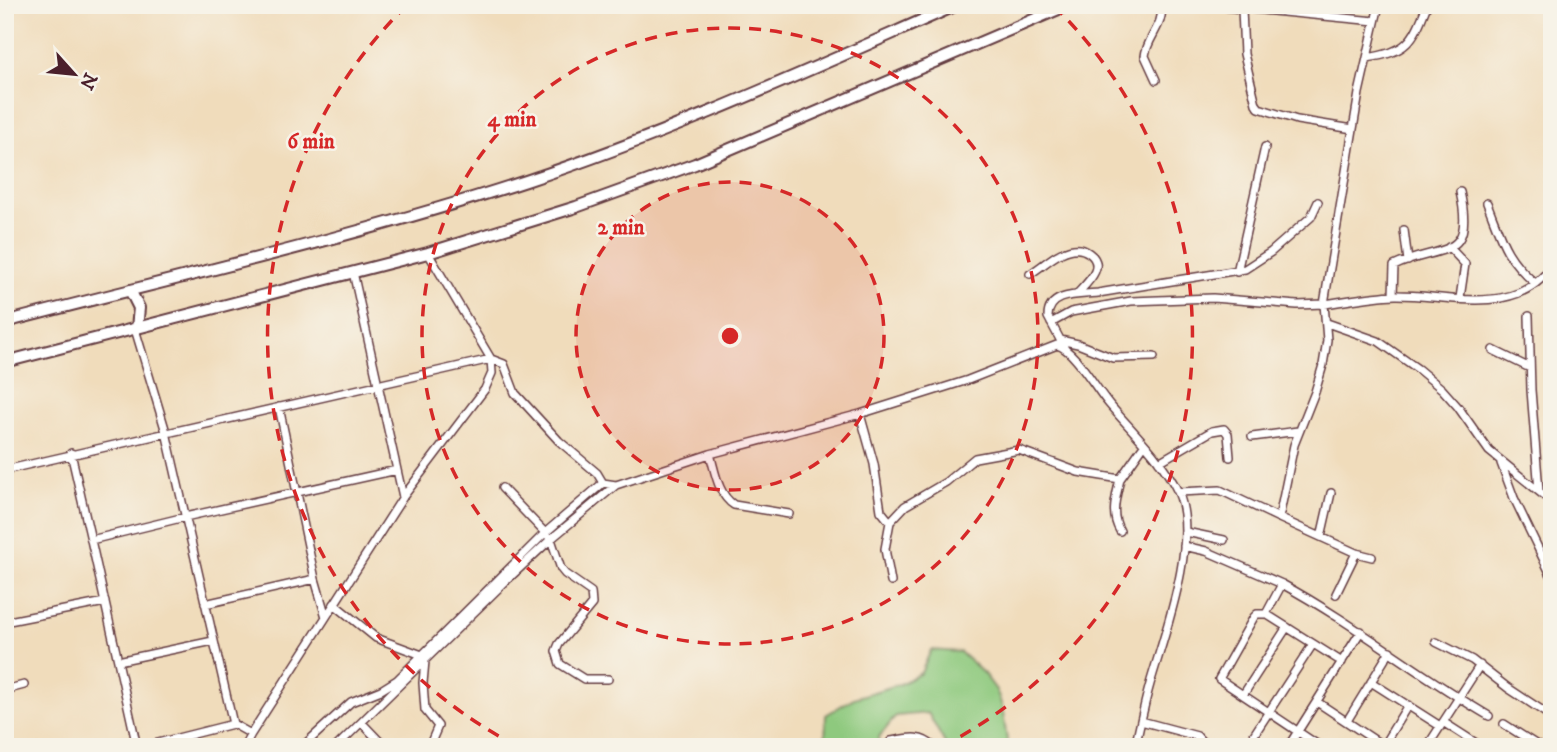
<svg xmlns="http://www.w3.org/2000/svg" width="1557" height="752" font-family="'IM FELL DW Pica',serif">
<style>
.green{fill:#8ec97e;stroke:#6c7454;stroke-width:2}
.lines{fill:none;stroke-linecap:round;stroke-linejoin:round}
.minor-casing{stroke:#633b41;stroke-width:10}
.trunk-casing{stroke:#633b41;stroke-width:14}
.minor{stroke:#fff;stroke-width:7}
.trunk{stroke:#fff;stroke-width:10}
.ring{fill:none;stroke:#d62828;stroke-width:3.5;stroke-dasharray:12 9}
.centre{fill:#d62828;stroke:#f7f3e8;stroke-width:3.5}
.ring-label{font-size:21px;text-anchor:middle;font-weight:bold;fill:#d62828;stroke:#f7f3e8;stroke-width:5;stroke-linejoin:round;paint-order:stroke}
</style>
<rect width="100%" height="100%" fill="#f7f3e8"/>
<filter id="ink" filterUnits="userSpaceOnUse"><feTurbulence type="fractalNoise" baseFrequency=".0143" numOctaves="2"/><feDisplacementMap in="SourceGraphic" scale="14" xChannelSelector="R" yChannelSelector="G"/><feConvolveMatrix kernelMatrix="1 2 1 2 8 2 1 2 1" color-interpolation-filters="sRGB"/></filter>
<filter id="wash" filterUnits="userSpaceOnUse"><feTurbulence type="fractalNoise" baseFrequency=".00686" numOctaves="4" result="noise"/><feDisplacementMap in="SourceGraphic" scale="28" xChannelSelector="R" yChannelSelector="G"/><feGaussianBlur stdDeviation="1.57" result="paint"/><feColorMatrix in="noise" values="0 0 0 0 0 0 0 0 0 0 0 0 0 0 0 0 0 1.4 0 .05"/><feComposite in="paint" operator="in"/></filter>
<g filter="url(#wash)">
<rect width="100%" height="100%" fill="#f0dcbb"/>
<!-- green -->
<path class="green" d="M931,650L960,652L984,674L996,690L1002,706L1008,747H947L928,713L896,716L879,737L878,747H825L826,715L854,698L900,684L921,673Z"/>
</g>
<g filter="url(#ink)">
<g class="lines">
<!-- minor casing -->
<g class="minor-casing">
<path id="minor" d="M1208,5L1242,9L1244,54L1256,104L1259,108L1297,120L1353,129
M1379,5L1359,93L1324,304C1347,301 1371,296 1395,295C1447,294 1518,319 1552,265
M1241,8L1375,21
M1367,58C1407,52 1413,42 1427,5
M1156,80L1145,56C1147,37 1165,25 1161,5
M1487,203C1501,238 1505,258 1535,283
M1404,230L1408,261
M1449,247L1465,264L1460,298
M1237,272L1265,147
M1030,274C1043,266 1058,251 1073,249C1079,248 1085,250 1089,253C1107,266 1087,283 1077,294
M1393,295L1394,266C1440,244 1476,262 1460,192
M1529,316L1531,390L1539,491
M1051,323L1071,312L1131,301L1213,298L1297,305L1324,304L1327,340L1323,365L1315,392L1294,445L1279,518L1220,490L1179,492
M1327,323L1378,341L1418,369L1442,389L1458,407L1489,451L1552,502
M135,329L166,432L233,724L142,747
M1060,340L1078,344L1113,358L1154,357
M1064,347L1048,317C1048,292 1080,295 1098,293L1245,269L1271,252L1311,217L1318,202
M1493,350L1530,368
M860,414L874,464L881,511L890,522
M1252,437L1298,431
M71,453L91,540
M710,454C715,471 718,495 734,505L789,514
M1159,462L1212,431L1224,429L1228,434L1230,457
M1501,463L1514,498L1552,577
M5,470L491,359L428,253
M397,470L403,497
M502,488L551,539L561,569L565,574L591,592L592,604L559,644L556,651L560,664L584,679H608
M1279,518L1356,553L1372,557
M1120,531C1110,514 1116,498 1120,479
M1186,532L1224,540
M1321,537L1331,493
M1184,546L1206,551L1282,584
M315,579L326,617
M891,582L885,549L890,522L905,506L946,482L975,458L1019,450L1078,472L1120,479L1144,445
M1336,594L1356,553
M205,604L315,579L279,407
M334,604L376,638L422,655
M1266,614H1257L1254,617L1219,679L1321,747
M9,621L105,602
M213,641L118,661L91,540L185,517L397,470L353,272
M1436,642L1472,660L1508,688L1552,717
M118,661L137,747
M425,661L423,683L425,710L438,726L429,747
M1342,662L1266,614L1282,584C1354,623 1418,675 1489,716
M1371,682L1440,726
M5,690L24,685
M1243,695L1287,627
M1317,702L1385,747
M1141,721L1197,736L1207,747
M1347,721L1390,651
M1443,722L1482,747
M362,723L385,747
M233,724L251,734L403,497L485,389L492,373L491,359L504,364L515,393L559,441L597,473L603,483L616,485
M1504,724L1540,747
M1043,743L1045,747
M1383,746L1408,705
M244,747L251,734
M302,747L351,702L381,690L397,680L545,533L603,483
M336,747L508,579L551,539L616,485L710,454L860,414L968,380L1057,345C1075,350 1096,389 1109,404C1131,430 1164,461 1178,492C1200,540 1164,635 1150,684C1144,705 1140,726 1135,747
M887,747L891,741C908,738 921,734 934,747
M1246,747L1313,644
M1288,747L1361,631
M1427,747L1480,665
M1545,747L1552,735"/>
</g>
<!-- trunk casing -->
<g class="trunk-casing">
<path id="trunk" d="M130,290L139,308L137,328
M5,322C179,277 355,237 526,181C674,132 815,67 957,5
M5,362L428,253L576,207L695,164L1068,5"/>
</g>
<!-- minor -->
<use href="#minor" class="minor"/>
<!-- trunk -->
<use href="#trunk" class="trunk"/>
</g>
</g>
<!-- distance rings -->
<circle cx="730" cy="336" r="154" fill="#d62828" fill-opacity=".12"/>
<g class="ring">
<circle cx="730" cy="336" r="154"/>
<circle cx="730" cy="336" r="308"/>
<path d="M517 746A462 462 0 0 1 406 6M1054 6A462 462 0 0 1 943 746"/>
</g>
<circle cx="730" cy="336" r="10" class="centre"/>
<g class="ring-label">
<text x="512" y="126">4 min</text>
<text x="311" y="148">6 min</text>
<text x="621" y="234">2 min</text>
</g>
<!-- margin -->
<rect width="1557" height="752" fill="none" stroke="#f7f3e8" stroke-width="28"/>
<!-- north arrow -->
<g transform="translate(74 74) rotate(117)" stroke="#f7f3e8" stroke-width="5" paint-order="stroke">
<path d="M0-5L12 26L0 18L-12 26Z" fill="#4a1f2b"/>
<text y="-10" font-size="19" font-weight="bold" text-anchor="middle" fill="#4a1f2b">N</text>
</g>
</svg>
